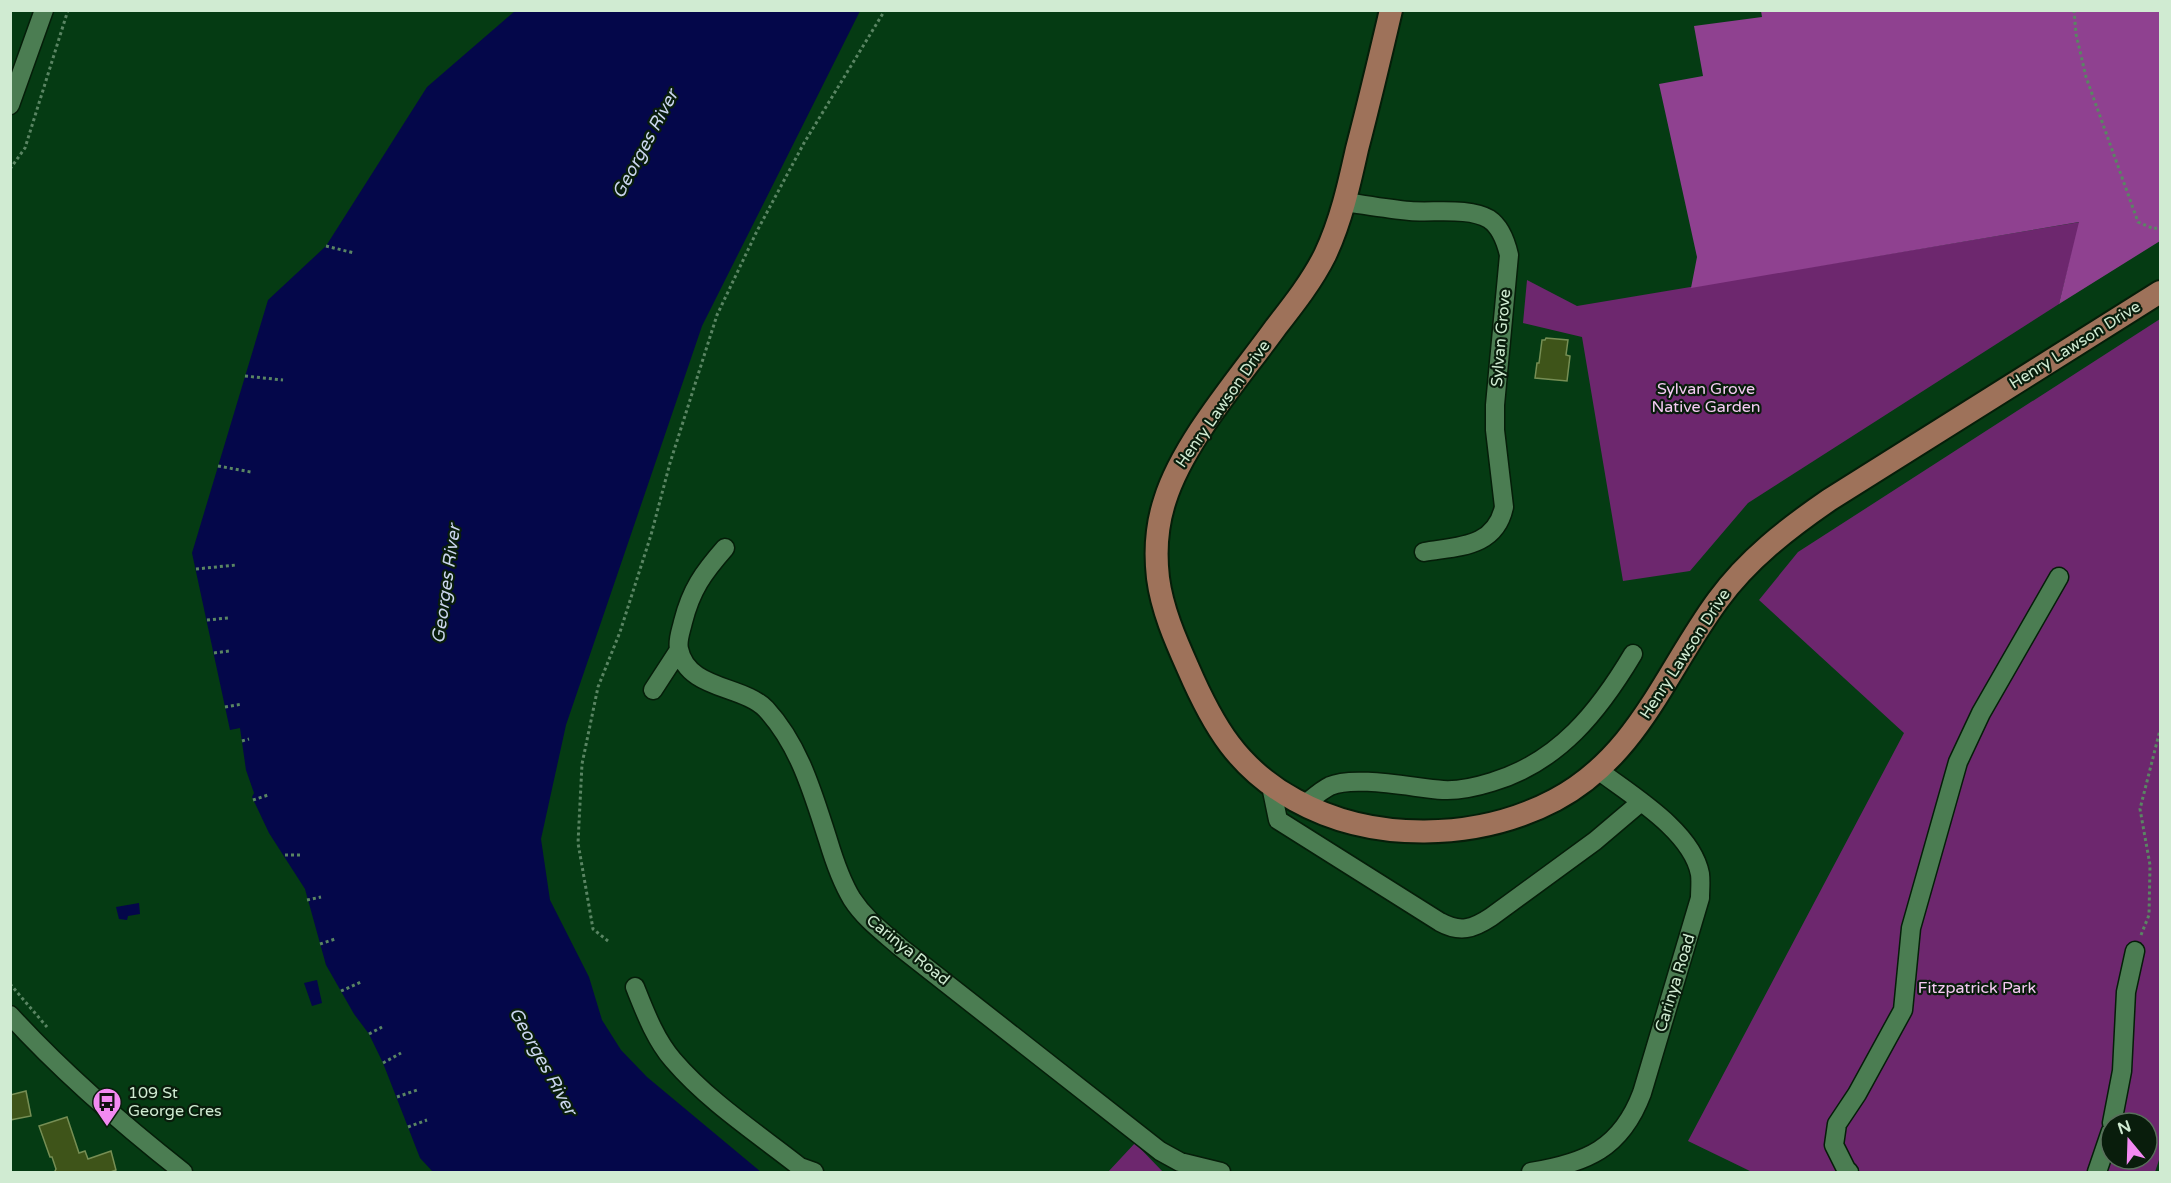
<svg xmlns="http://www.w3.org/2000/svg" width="2171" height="1183" font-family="'Varela Round',sans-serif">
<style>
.green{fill:#6d276e;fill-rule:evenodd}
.forest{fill:#8f4190}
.water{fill:#04074a}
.building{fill:#3e5419;stroke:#768e54;stroke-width:1.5}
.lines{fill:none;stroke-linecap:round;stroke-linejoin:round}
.minor-casing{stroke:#051e09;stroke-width:21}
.major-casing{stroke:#051e09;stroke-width:26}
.path{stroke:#5a8563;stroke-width:3;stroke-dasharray:3 3;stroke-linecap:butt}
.minor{stroke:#4b7d52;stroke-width:18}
.major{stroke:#9e725a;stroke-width:22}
.labels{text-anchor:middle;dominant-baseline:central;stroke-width:4.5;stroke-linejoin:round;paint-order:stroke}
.street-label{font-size:16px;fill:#d0ebd2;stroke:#091d0c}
.park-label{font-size:16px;fill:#f5cbf3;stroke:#091d0c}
.poi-label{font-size:16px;fill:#d0ebd2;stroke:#091d0c;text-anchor:start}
.water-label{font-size:18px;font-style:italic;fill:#cad5ed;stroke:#091d0c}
</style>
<rect width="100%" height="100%" fill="#053b13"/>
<!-- green -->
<path class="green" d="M2080,222L2059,304L1748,503L1690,571L1623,581L1582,337L1523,323L1527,280L1577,306Z
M2160,319V1157L2155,1172H1752L1688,1141L1904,733L1759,600L1798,552ZM2111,1123H2147V1159H2111Z
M1135,1143L1163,1172H1108Z"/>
<!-- forest -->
<path class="forest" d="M1761,11H2160V241L2059,304L2079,222L1691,288L1697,257L1659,84L1703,76L1694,26L1762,17Z"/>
<!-- water -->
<path class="water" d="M515,11H860L702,326L566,725L541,839L550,900L589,977L602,1020L621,1050L647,1077L761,1172H433L420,1158L383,1063L369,1034L354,1014L326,965L305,889L269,833L252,797L254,793L246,770L240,728L230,730L192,553L268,300L326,246L427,87Z
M139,903L140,914L128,916L127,920L119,919L116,907Z
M317,980L322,1003L312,1006L304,983Z"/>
<!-- building -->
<path class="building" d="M1546,338L1568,340L1566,355L1570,356L1567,381L1535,378L1537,363H1539L1542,340H1545Z
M26,1091L31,1116L10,1120V1095Z
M67,1117L79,1153L85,1151L88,1159L111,1151L116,1170L108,1173H54L56,1169L52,1157H50L39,1126Z"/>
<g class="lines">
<!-- minor casing -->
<g class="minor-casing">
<path id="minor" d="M10,105L44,10
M1345,202C1366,205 1388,209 1410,211C1433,213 1469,207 1489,219C1501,227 1506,242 1509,255L1495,405V430L1504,507C1495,548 1458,546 1424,552
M725,548C703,573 691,590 683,622C681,631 677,640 679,649C687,690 743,685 766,709C800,746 813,794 828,840C834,860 841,881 852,899C865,919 883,932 900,947L1160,1151L1180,1162L1221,1172
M653,690L679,650
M1271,786L1278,820L1440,922C1460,933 1473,929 1491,917L1595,841L1641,802
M1304,805C1312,799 1320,791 1330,786C1354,775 1414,788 1443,790C1460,791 1476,787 1492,782C1559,762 1599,711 1633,654
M635,987C645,1012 655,1039 673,1060C709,1102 757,1133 800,1167L814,1172
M10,1015C63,1073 122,1124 183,1172
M2112,1123L2122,1071L2126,992L2135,951
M1531,1172C1586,1163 1621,1149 1642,1093L1700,898C1700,890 1701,882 1700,874C1692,831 1631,795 1598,770
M1849,1172L1846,1169L1834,1145L1837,1124L1857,1094L1903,1010L1911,928L1958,762L1981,713L2059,577
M2097,1172L2111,1131"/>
</g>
<!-- major casing -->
<g class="major-casing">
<path id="major" d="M1391,10C1380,57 1369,103 1357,149C1349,185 1341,221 1325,255C1312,281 1294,304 1276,327C1240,377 1183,442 1165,500C1157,524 1155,552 1158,578C1162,609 1175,639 1188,668C1213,726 1238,769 1295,800C1372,843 1477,841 1555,800C1638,756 1665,672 1718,600C1748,559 1787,529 1829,500L2160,292"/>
</g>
<!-- path -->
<path class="path" d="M2074,10L2076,34L2086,77L2138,222L2154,229L2160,226
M10,169L25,148L68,10
M326,246L354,253
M245,376L283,380
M218,466L251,472
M196,569L236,565
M207,620L228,618
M214,653L229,651
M225,707L242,704
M242,741L249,739
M253,800L268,795
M285,855H300
M307,900L321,897
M2141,935L2149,915L2150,865L2140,809L2160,730
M608,941L593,929L578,843L582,764L598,687L620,632L651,535L670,463L717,315L757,231L804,143L885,10
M320,944L335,939
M10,984L47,1027
M341,991L361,982
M369,1034L382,1027
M383,1063L401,1053
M397,1097L417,1090
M408,1127L427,1120"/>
<!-- minor -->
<use href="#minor" class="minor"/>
<!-- major -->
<use href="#major" class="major"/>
</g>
<!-- icons -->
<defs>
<g id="bus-pin" transform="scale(1.5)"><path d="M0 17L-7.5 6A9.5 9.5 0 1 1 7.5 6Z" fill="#f38af2" stroke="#091d0c"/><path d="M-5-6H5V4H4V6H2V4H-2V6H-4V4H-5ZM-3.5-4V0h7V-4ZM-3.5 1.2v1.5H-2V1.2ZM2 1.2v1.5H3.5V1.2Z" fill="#111"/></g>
</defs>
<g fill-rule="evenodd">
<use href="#bus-pin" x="107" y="1102"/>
</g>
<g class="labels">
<!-- street labels -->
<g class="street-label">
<text transform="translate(1501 338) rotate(-85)">Sylvan Grove</text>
<text transform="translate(2075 345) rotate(-32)">Henry Lawson Drive</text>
<text transform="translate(1223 404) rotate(-55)">Henry Lawson Drive</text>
<text transform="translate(1685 654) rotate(-57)">Henry Lawson Drive</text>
<text transform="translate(908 950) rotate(39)">Carinya Road</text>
<text transform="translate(1675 983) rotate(-73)">Carinya Road</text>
</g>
<!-- park labels -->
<g class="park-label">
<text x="1706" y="389">Sylvan Grove<tspan x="1706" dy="18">Native Garden</tspan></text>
<text x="1977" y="988">Fitzpatrick Park</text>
</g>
<!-- poi labels -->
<g class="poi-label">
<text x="128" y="1093">109 St<tspan x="128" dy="18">George Cres</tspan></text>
</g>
<!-- water labels -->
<g class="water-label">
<text transform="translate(645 144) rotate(-62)">Georges River</text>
<text transform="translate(446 584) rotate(-82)">Georges River</text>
<text transform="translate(543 1061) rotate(61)">Georges River</text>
</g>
</g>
<!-- border -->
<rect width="2171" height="1183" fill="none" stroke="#d0ebd2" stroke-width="24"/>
<!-- north arrow -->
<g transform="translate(2129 1141) rotate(341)"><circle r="28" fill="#091d0c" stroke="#596f5b" stroke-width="1.5"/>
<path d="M0-4.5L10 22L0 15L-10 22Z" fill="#f38af2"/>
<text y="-9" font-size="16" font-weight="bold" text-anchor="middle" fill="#d0ebd2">N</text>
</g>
</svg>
